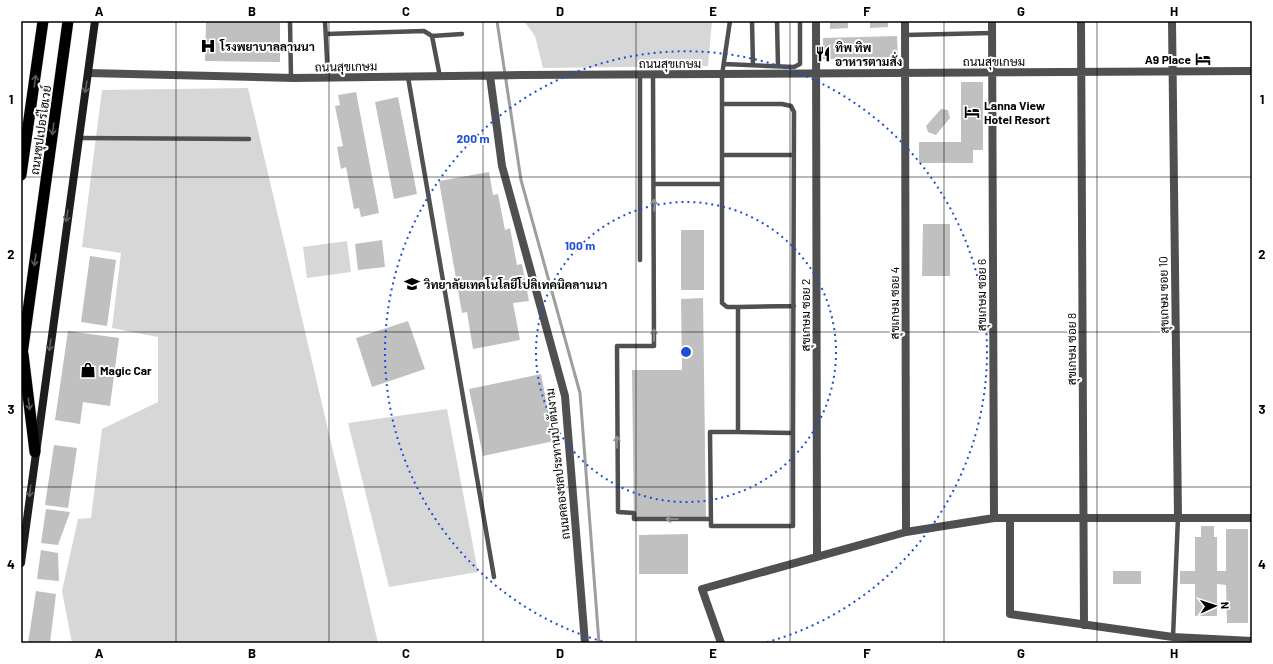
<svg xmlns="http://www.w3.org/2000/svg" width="1273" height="664" font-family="Barlow,Sarabun,sans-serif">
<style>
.green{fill:#d7d7d7}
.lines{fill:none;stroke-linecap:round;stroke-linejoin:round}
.stream{stroke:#9e9e9e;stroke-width:3}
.building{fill:#c0c0c0}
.trunk-casing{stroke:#dbdbdb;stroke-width:12}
.service{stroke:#505050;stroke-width:4.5}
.minor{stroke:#505050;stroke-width:8}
.secondary{stroke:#1d1d1d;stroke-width:8}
.trunk{stroke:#000;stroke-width:11}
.oneway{stroke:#595959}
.oneway2{stroke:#616161}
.oneway3{stroke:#969696}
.grid{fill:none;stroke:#000;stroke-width:1;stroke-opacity:0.55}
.ring{fill:none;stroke:#1d4ed8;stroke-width:2;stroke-dasharray:2 4}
.labels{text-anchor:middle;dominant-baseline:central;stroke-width:4;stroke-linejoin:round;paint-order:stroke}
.poi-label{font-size:12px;font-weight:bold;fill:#000;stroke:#fff;text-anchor:start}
.street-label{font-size:12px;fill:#000;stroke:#fff}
.centre{fill:#1d4ed8;stroke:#fff;stroke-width:2}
.ring-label{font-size:12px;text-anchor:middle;font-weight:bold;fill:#1d4ed8;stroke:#fff;stroke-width:4;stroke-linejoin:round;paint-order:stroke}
.neatline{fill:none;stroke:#000;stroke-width:1.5}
.grid-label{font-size:13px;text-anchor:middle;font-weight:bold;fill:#000}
</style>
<rect width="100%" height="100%" fill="#fff"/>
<!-- green -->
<path class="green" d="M524,21H712L708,66L543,68L535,36Z
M248,88L378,643H72L62,591L78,519L91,518L102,429L158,402V337L112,328L121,253L82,247L102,90Z
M347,241L351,272L307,278L303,247Z
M447,409L478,572L389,587L348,423Z"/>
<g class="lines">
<!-- stream -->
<path class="stream" d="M497,21L521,180L580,393L599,643"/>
</g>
<!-- building -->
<path class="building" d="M206,21H280V62L205,61Z
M830,21H848V28L830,29Z
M870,21H888V27L870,28Z
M897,36L898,58L823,59V38Z
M961,82H983V150H973V163H919V142H961Z
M356,92L379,213L361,217L359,208L354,209L346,167L341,169L337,147L343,146L335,106L340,105L338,95Z
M398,97L417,194L394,199L375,102Z
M941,109L948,110L950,118L936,135L928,132L926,126Z
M489,172L493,195L498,194L505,230L510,228L517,265L522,264L529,301L513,303L520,340L473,349L467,312L462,313L439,181Z
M923,224H950V276H922Z
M681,230H704V290H681Z
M382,240L385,267L358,270L355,244Z
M90,256L116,260L107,326L81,322Z
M703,298L706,520L634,521L632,370H682L681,299Z
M408,321L425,369L372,387L356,338Z
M68,331L119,338L110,406L83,402L80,424L55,420Z
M541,374L554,441L483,456L469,389Z
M54,445L77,448L68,508L45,505Z
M46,509L70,512L58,545L41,543Z
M1201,526H1214V537H1217V571H1226V529H1248V623H1227L1226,585L1217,584V616H1195V584H1180V571H1195V537H1201Z
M688,534V574H639V535Z
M41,550L58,553L59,581L37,579Z
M1113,571H1141V584H1113Z
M36,591L56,594L50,643H28Z"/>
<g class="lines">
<!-- trunk casing -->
<g class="trunk-casing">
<path id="trunk" d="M21,175L43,21
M23,354L35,452
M21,362L68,21"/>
</g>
<!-- service -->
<path class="service" d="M290,21L291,78
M325,21L328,78
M730,21L722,75V303L727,307H738V432L793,433V526H711L710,432H738
M752,21L753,65
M777,21L778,66
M326,34L424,31L432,36L440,77
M905,35L992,33
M432,36L462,34
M724,64L794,67L800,64V21
M653,75L654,346H617L618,512L634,513V519H711
M408,77L494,577
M722,104H782L791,106L794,112L793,433
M78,138L249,139
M722,155H794
M654,184H722
M640,260V75
M738,307L794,306
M1173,637L1178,517"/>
<!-- minor -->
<path class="minor" d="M816,21L817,557
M905,21L906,532
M992,21L994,518
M1081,21L1084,625
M1172,21L1178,517
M88,73L294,78L521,75L1252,71
M490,76L502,166L565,396L585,643
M1010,518V614L1173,637L1252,641
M721,643L702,589L906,532L994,518H1252"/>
<!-- secondary -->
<path class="secondary" d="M21,563L95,21"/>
<!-- trunk -->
<use href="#trunk" class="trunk"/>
</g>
<!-- one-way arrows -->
<defs><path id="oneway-shaft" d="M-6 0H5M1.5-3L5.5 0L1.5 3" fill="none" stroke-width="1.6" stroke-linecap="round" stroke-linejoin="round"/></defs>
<g class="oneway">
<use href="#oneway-shaft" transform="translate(35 81) rotate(-82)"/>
<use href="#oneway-shaft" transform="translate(53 129) rotate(98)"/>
<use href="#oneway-shaft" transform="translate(35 260) rotate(98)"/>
<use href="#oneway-shaft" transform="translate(29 404) rotate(83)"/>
</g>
<g class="oneway2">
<use href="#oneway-shaft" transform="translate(86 87) rotate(99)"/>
<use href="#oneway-shaft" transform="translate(67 216) rotate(98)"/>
<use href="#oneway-shaft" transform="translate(50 345) rotate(98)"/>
<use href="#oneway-shaft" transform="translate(30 491) rotate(97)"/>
</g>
<g class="oneway3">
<use href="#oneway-shaft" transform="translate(654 205) rotate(-90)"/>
<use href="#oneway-shaft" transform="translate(654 335) rotate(-90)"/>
<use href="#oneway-shaft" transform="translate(617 442) rotate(-90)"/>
<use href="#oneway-shaft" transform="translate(672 519) rotate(180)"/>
</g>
<!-- grid -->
<path class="grid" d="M176,21V643M329,21V643M483,21V643M636,21V643M790,21V643M944,21V643M1097,21V643M21,177H1252M21,332H1252M21,487H1252"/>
<!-- distance rings -->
<g class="ring">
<circle cx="686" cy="352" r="150"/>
<path d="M608 643A301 301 0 1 1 764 643"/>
</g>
<!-- icons -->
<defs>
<g id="hospital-bare" transform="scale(1.2)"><path d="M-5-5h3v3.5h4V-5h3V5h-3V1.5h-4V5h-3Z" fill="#000" stroke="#fff" stroke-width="2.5" paint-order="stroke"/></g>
<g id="restaurant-bare" transform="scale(1.2)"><path d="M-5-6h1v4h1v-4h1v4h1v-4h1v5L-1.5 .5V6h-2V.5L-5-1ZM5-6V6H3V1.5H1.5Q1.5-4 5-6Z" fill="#000" stroke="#fff" stroke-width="2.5" paint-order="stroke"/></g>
<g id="hotel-bare" transform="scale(1.2)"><path d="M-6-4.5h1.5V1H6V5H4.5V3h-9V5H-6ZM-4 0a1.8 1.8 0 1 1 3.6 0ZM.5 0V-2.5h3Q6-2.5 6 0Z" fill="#000" stroke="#fff" stroke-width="2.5" paint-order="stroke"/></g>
<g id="university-bare" transform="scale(1.2)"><path d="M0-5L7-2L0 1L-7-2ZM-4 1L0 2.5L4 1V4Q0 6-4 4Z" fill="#000" stroke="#fff" stroke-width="2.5" paint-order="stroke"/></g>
<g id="shop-bare" transform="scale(1.2)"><path d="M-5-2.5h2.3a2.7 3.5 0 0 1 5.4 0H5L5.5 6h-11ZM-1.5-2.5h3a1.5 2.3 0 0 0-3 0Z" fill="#000" stroke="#fff" stroke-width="2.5" paint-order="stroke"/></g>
</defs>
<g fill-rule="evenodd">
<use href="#hospital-bare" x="208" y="46"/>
<use href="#restaurant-bare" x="823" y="54"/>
<use href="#hotel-bare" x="1203" y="59"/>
<use href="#hotel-bare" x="972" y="112"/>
<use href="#university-bare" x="412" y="284"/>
<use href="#shop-bare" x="88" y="370"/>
</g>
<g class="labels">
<!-- poi labels -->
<g class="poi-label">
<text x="220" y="46">โรงพยาบาลลานนา</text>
<text x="835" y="47">ทิพ ทิพ<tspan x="835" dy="14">อาหารตามสั่ง</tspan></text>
<text x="1191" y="59" text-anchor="end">A9 Place</text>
<text x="984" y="105">Lanna View<tspan x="984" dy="14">Hotel Resort</tspan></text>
<text x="424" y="284">วิทยาลัยเทคโนโลยีโปลิเทคนิคลานนา</text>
<text x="100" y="370">Magic Car</text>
</g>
<!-- street labels -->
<g class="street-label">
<text x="994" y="61">ถนนสุขเกษม</text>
<text x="670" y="63">ถนนสุขเกษม</text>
<text transform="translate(346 66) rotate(-1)">ถนนสุขเกษม</text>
<text transform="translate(40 130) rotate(-82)">ถนนซุปเปอร์ไฮเวย์</text>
<text transform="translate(981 295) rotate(-90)">สุขเกษม ซอย 6</text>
<text transform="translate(1163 295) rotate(-91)">สุขเกษม ซอย 10</text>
<text transform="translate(894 303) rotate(-90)">สุขเกษม ซอย 4</text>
<text transform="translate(805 315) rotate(-90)">สุขเกษม ซอย 2</text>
<text transform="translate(1071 349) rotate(-90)">สุขเกษม ซอย 8</text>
<text transform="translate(557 464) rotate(-96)">ถนนคลองชลประทานป่าตันงาม</text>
</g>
</g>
<circle cx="686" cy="352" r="6" class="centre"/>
<g class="ring-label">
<text x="473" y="143">200 m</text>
<text x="580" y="250">100 m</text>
</g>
<!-- border -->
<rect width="1273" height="664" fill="none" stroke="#ffffff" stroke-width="44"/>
<!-- north arrow -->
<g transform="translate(1215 606) rotate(87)" stroke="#ffffff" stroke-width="3" paint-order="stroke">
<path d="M0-3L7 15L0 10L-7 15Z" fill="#000000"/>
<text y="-6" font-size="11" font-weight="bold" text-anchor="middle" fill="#000000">N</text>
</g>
<rect x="22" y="22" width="1229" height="620" class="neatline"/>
<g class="grid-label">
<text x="99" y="16">A</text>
<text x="252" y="16">B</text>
<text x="406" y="16">C</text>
<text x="560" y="16">D</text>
<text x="713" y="16">E</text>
<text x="867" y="16">F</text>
<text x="1021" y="16">G</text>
<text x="1174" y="16">H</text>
<text x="11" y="104">1</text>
<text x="1262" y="104">1</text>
<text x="11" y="259">2</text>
<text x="1262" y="259">2</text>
<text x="11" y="414">3</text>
<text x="1262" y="414">3</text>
<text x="11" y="569">4</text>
<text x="1262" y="569">4</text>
<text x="99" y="658">A</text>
<text x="252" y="658">B</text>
<text x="406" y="658">C</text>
<text x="560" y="658">D</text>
<text x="713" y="658">E</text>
<text x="867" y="658">F</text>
<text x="1021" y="658">G</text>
<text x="1174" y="658">H</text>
</g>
</svg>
